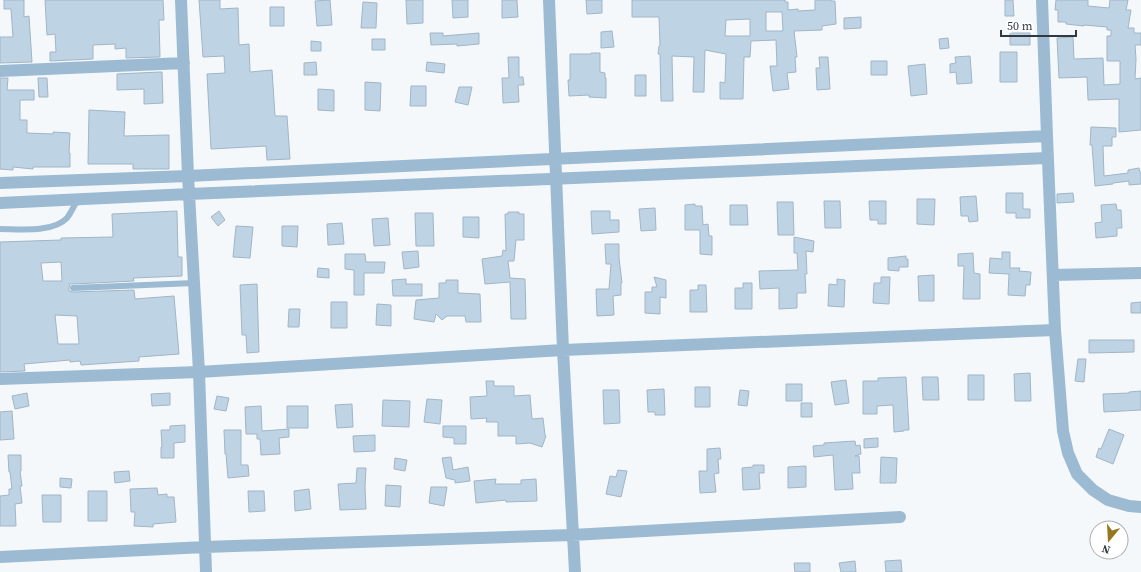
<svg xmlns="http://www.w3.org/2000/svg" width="1141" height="572" font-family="'Source Serif 4',serif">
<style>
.building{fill:#bed3e4;stroke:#a1b5c6;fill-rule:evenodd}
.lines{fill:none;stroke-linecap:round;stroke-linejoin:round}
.lane{stroke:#9cbad1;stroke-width:6}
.street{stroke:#9cbad1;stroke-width:12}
</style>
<rect width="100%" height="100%" fill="#f4f8fb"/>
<!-- building -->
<path class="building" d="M4,0H24V17L29,16L32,62L0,63V37H13L11,9H4Z
M45,0H163L164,20H159L160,57L126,58V48L115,49V44L93,45V59L50,61V52H56L55,34L47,35Z
M199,0H220V9L238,8L239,45L249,44L250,72L272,70L275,116H287L290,159L267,160L266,146L211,149L207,74L225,73L224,56L203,57Z
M330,0L332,25L317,26L315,1Z
M406,0H423V23L407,24Z
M452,0H468V17L453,18Z
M502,0H517L518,17L502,18Z
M586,0H602V13L587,14Z
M632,0H785V2H788V10L798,9V11L815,10V0H831V1H835L836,24L822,26V30L794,31L797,57H795L796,72L787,73L789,89L773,91L770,66H777L776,40L751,41L750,57H744L743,99H720V82L725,83L726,54L705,50L704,92H693L694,57L672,56L673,101H661L660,54H658L659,46H660L659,17H632ZM766,12H782L783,31H766ZM750,19V36H725L726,20Z
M1005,0H1013L1014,16H1005Z
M1056,0H1088V6L1109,8L1110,0H1128L1126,10H1131L1128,28H1134V33H1141V45H1135L1136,59L1135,79L1141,78V130L1119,132V99L1088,100L1087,77L1059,78L1057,38L1073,37L1074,59L1103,58L1104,85L1120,84V61H1107V36H1111V30H1107V27L1084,25V26L1066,24V22H1058V10H1055Z
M363,2L377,3L376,28H361Z
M270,7H284V26H270Z
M861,17V28L844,29V18Z
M612,31L614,47L601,48V32Z
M430,33H443V36L479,33V44L457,46V44L431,45Z
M1010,33H1030V45H1010Z
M948,38L949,48L940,49L939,39Z
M372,39H385V50H372Z
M311,41L321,42V51H311Z
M1000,52H1017V82H1000Z
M591,53H600V72L605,73V78H606V98L589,97V95L569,96L568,80H570V54H591Z
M970,56L972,83L957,84L956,72L950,73V64L956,63L955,57Z
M508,57H519V77H523L524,85H518L519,102L503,103L502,78H509Z
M819,57H828L830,89L817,90L816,68H820Z
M871,61H887V75H871Z
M316,62L317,75H304V63Z
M427,62L445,64L444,73L426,71Z
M925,64L927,94L911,96L908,66Z
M160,72H162L163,103L144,104V89L117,90V74Z
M635,75H646V96H635Z
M0,78H8L7,90H34V100H20V120H27V133L53,134V132L70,133L69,153H70V167H33V169L13,167V170L0,169Z
M38,78H47L48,97H39Z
M365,82L381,83L380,111L365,110Z
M411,86H426V106H410Z
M459,87H472L468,105L455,102Z
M318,89L334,90V111L318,110Z
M89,110L125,112L124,136L169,135V169H133V164H88Z
M1091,127L1116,128V137H1112V146H1103L1104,176L1128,173V170L1139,168L1140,172H1141V184L1129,185V181L1113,183V184L1095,186L1092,145H1090Z
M1006,193H1023V209H1030V218H1016V213H1006Z
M1073,193L1074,202L1057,203V194Z
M976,196L978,221L969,222L968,216H961L960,197Z
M917,199H935L934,225L917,224Z
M824,201H840L841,228H825Z
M869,201H886V224H878V220H870Z
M777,202H793L794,235H778Z
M695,204V206H702L703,225L708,224L709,236H712V255L700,254V230H685V205Z
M1116,204L1117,210H1121L1122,228H1117V236L1096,238L1095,223L1102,222L1101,205Z
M730,205H747L748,225H730Z
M655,208L656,230L641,231L639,209Z
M177,211L178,257H182V276L133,278L134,281L73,284H70L69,288V291L73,292L134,290L135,299L174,296L179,354L139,357V361L81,365L80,361L70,362V360L24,364L25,371L0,372V242L61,240V238L113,237L112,214ZM61,262L62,281H43L41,263ZM55,315L77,316L79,344H58Z
M219,211L225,220L218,226L211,217Z
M591,211H610V220H619V232L592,234Z
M508,212H519V214H524V240H516L514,261H508L510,278L525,279L526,319H511L510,282L485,284L482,259L502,256L503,250L506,251L505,214H508Z
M415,213H433L434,246H416Z
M463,217H479V238L463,237Z
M388,218L390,245L374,246L372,219Z
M342,223L344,244L328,245L327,224Z
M236,226L253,227L250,258L233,257Z
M282,226H298L297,247L282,246Z
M794,237L814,241L813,252L806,251L807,274H805L806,293H797V308L779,309V288L760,289L759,271L798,270L797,253H794Z
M605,244H619V258L622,283H621V295L613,296L614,315L597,316L596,289H609L611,264H606Z
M418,251L419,267L404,269L402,252Z
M1002,252H1010V268H1020L1019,271L1031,272L1030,285H1026L1025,296L1008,295L1009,274L989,273L990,258L1002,259Z
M973,253L974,273L980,274V299H963L964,266H958V254Z
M345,254H365L366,262H385L384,273H364V295H354V270L345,269Z
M906,256V259H908V267H899V271L888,270V258Z
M318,268L329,269V278L317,277Z
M934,275V301H919L918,276Z
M654,277L666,280V298L660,297V314L645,313V292H652V287H657Z
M881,277H890L889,304L873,303L874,283H881Z
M406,279V284H422V296H393L392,280Z
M837,279L845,280L844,307L828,306L829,284L837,285Z
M446,280H458V293L480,294L481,322H466L465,316H447L442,320L436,314L434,322L414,319L416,300L439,298V283H446Z
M743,283H752V309H735V288H743Z
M257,284L259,352L247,353L246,335H242L240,285Z
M698,285H706L707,312H690V290H698Z
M331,302H347V328H331Z
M1141,302V313H1131V303Z
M377,304L391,305V326L376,325Z
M289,309H300L299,327H288Z
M1089,340H1134V352L1089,353Z
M1078,359H1086L1084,382L1075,381Z
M1030,373L1031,401H1015L1014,374Z
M968,375H984V400H968Z
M906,377L909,430H904V431L894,432L893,405L877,406V414H863V381H878V378Z
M922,377H938L939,400H923Z
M846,380L849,403L835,405L831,382Z
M486,381H494V386H514V396L530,395L532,419L543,418L545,435L546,436L542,447L530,443L516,444V436H498V422H486L487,418L471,419L470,397L487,396Z
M786,384H802V401H786Z
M695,387H710V407H695Z
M664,389L665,415H655V412H648L647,390Z
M603,390H619L620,423L604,424Z
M740,390L749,391L747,406L738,405Z
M1141,391V410L1104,412L1103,394L1129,393V392Z
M27,393L29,406L15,409L12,396Z
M170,393V405L152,406L151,394Z
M217,396L229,398L226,411L214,409Z
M427,399L442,400L440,424L424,422Z
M383,400L410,401L409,427L382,426Z
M801,403H812V417H801Z
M352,404L353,427L337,428L335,405Z
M261,406L262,431L289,429V437L279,438L280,454L261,455L260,439H257V434H246L245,407Z
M287,406H308V428H287Z
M12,411L14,439L0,440V412Z
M185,425V442L174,443V458H161V447H162L161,430H170V426Z
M443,426H466V444H454V438L443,437Z
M1109,429L1124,435L1113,464L1096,457L1099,448L1101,449Z
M224,430H241V465H248L249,476L228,478L226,454H225Z
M375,435V451L354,452L353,436Z
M878,438V447L864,448V439Z
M855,441L856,446L860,445L861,454L855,456H859L860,473H852L853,489L835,490L833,455L814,457L813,446L824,445V443Z
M720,448L721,459H718L719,473L714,474L716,492L700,493L699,471H707V449Z
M8,455H21V471H20L22,486H20L22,503L15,504L16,526H0V496L9,495V489H12L10,472H9Z
M451,457L453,470L468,467L470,481L455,483V480L446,478L442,458Z
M881,457L897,458L896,483H880Z
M395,458L407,460L405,471L394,469Z
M753,465H764V473H759L760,489L743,490L742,468L753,467Z
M806,466V487L788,488V467Z
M357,468H366L365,487L366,509L340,510L338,484L356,483Z
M618,470L627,471L621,497L606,494L610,476L616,477Z
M129,471L130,481L115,483L114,472Z
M60,478L72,479L71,488L60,487Z
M496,479L495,484H521V480L536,479L537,501L506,502V500L476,503L474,481Z
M386,485L401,486L400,507L385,506Z
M431,487H447L444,506L429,503Z
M157,488L158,495L167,494V497H174L176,522L153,524V527L134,526L135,512H131L130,489Z
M309,489L311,509L295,511L294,491Z
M88,491H107V521H88Z
M248,491H264L265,511L249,512Z
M42,495H61V522H43Z
M901,560L902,572H886L885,561Z
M855,561L856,572H841L839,563Z
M794,563H810V572H795Z"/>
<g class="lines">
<!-- lane -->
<path class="lane" d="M0,229C19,229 53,233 67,218C71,213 74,205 78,200
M73,288L194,283"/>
<!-- street -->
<path class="street" d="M181,0L188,176L199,372L206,572
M549,0L563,350L575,572
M1042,0L1047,136L1055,330L1063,431L1068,453L1077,474L1093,490L1108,500L1129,506L1141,507
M0,71L184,63
M0,183L188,176L1047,136
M0,203L189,194L1048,158
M1053,275L1141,273
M0,379L199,372L563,350L1055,330
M0,557L205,547L572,535L900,517"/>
</g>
<!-- north arrow -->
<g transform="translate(1109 540) rotate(198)"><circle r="19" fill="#ffffff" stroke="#adb0b3"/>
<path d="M0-3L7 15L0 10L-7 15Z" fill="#96761f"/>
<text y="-6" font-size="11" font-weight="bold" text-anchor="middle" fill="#313940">N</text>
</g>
<!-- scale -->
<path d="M1001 30v6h75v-6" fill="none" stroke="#313940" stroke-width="2"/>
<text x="1007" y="30" font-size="12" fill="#313940" stroke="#ffffff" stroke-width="3" paint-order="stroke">50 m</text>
</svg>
